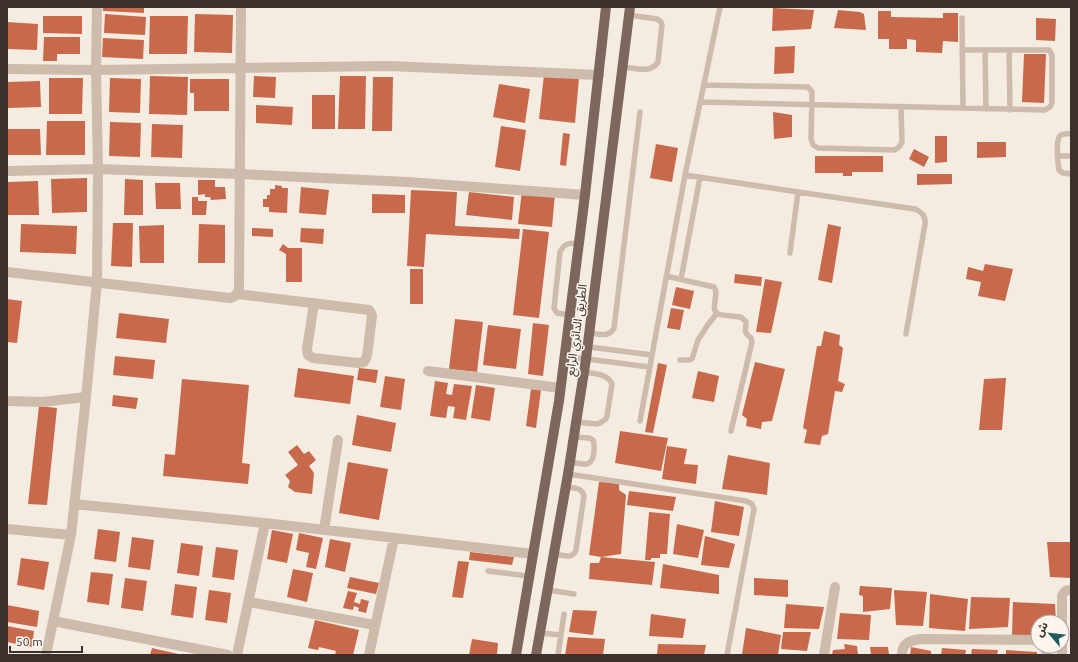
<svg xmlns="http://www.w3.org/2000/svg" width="1078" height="662" font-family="Ubuntu,'Noto Sans Arabic',sans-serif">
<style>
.building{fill:#c8694b}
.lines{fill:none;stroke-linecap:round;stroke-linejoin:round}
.lane{stroke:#cdbbac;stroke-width:5.5}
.street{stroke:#cdbbac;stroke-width:10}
.primary{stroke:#7d675c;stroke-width:10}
.labels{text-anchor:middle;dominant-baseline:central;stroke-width:3;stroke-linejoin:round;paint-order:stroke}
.street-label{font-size:12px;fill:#3b302b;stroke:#fbf5ee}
</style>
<rect width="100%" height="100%" fill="#f4ebe1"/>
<!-- building -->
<path class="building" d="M103,7H144V13L103,11Z
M773,8L814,10L811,29L772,31Z
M838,10L860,12L864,14L866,30L834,28Z
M878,11H891V17L943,18V13H958V42L943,41L942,53L916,52V40L907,39V49H889V39H878Z
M105,14L146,17L145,35L104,33Z
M195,14L233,15L232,53L194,52Z
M43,16H82V34L43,33Z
M150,16H188L187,54H149Z
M1036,18L1056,19L1055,41L1036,40Z
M7,22L38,24L37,50L7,49Z
M44,37H80V54H57V61H43Z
M103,38L144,40L143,59L102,57Z
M795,46L794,73L774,74L775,47Z
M1024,54H1046L1044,103L1022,102Z
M544,75L579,78L575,123L539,119Z
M150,76L188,77L187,115L149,114Z
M254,76L276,77L275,98L253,97Z
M340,76H366L365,129H338Z
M373,77H393L392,131H372Z
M49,78H83L82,114H49Z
M110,78L141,79L140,113L109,112Z
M190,79H229V111H194V93H190Z
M40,81L41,107L7,108V82Z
M499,84L530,89L525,123L493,117Z
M312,95H335V129H312Z
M256,105L293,107L292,125L256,123Z
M773,112L792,115V137L774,139Z
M47,121H85V155H46Z
M110,122L141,123L140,157L109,156Z
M152,124L183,125L182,158L151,157Z
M501,126L526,130L520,171L495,167Z
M7,129H40L41,155H7Z
M563,133L570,134L566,166L560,165Z
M935,136H947V162L935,163Z
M977,142H1006V157L977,158Z
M656,144L678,148L672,182L650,178Z
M914,149L929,157L924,167L909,159Z
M815,156H883V172H852V176H843V173H815Z
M917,174H952V184L917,185Z
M87,178V212L52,213L51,179Z
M125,179L143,180V215H124Z
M198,180H215V187H225L226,199L211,200L210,197H205V194L198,195Z
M38,181L39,215H7V182Z
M155,183H180L181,209H156Z
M275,185L282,186V188H288L287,213L269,212V207H263V199H267V195H270V189H275Z
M301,187L329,190L326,215L299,213Z
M411,190L457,192L455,226L520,229L519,239L426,234L424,267L407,266Z
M522,191L555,194L552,227L518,224Z
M469,192L514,197L512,220L466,215Z
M372,194L405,195V213H372Z
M192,197H198V201H207L206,215H192Z
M113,223H133L132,267L111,266Z
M21,224L77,226L76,254L20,252Z
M199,224L225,225V263H198Z
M828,224L841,227L832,283L818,280Z
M164,225V263H140L139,226Z
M252,228L273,229V237L252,236Z
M301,228L324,229L323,244L300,242Z
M523,229L549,232L539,318L513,315Z
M283,244L288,248H302V282H286V254L279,250Z
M985,264L1013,269L1005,301L978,296L981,282L966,279L968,267L983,271Z
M410,269H423V304H410Z
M735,274L762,277L761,286L734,283Z
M765,279L782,282L771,333L756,332Z
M676,287L694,291L690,309L672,305Z
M7,299L22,301L17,343L7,342Z
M671,308L684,310L680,330L667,328Z
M119,313L169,319L166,343L116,338Z
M455,319L483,322L477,372L449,369Z
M533,323L549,325L543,376L528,374Z
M488,325L521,329L516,369L483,365Z
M824,331L840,335L839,345L843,348L838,381L845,384L842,392L835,391L828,434L822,436L820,445L804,443L807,430L803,428L817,346H821Z
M115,356L155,360L153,379L113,375Z
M755,362L785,369L772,421L762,422L761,429L746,426L747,419L742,415Z
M658,363L667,365L653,433L645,432Z
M298,368L354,376L350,404L294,397Z
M359,368L378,370L376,383L357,380Z
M698,371L719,376L714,402L692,398Z
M385,376L405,379L401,410L380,407Z
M1006,378L1002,430H979L984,379Z
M182,379L249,385L242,463L250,464L248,484L163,476L165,454L175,455Z
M435,381L448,383L446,394L452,395L454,384L472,386L466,420L453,418L455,407L448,406L446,418L430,416Z
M476,385L495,388L490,421L471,418Z
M531,389L541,390L536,428L526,426Z
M113,395L138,398L136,409L112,406Z
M39,406L57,408L47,505L28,504Z
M357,415L396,423L391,452L352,445Z
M620,431L668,438L661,471L615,463Z
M297,445L304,454L309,451L316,460L309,466L314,473L312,494L295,492L288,487L290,481L285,475L298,465L288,452Z
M667,446L687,449L684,464L698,465L696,484L662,479Z
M728,455L770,463L767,495L722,489Z
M348,462L388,469L379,520L339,513Z
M599,482L619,483V490L626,495L621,554L601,557L589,555Z
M629,491L676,497L673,511L627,505Z
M715,501L744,507L739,536L711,532Z
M649,512L670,514L667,554H660V558H651V560H645Z
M677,524L704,530L698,558L673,554Z
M98,529L120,532L116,562L94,559Z
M272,530L293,534L287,563L267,559Z
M299,533L323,538L316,569L306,567L309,553L296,550Z
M705,536L735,544L729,568L701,565Z
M132,537L154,540L150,570L128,567Z
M330,539L351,543L345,572L325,567Z
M1047,542H1071V578L1050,577Z
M181,543L203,546L199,576L177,573Z
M216,547L238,550L234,580L212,577Z
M470,552L514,557L512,565L469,560Z
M601,557L655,562L652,585L589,579L590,563H599Z
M21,558L49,562L44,590L17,585Z
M458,561L469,562L463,598L452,597Z
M663,564L719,575V594L660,588Z
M293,569L313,573L307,602L287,597Z
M91,572L113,574L109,605L87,602Z
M350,577L379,583L376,594L347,588Z
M125,578L147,581L143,611L121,608Z
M754,578L788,580V597L754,595Z
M175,584L197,587L193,618L171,615Z
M860,586L892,588L890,609L863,612V596L859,595Z
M209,590L231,593L227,623L205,620Z
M894,590L927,592L923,626L896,625Z
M348,591L357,593L354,602L360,604L361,599L369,601L366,613L358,611L359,608L354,606L353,610L343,608Z
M930,594L968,599L965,631L929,628Z
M971,597L1010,598L1008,627L969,629Z
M1013,602L1055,604L1056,622H1038V636L1012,635Z
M786,604L824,607L819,629L784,628Z
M7,605L39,611L37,627L7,622Z
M573,610L597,611L593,635L569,632Z
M840,613L871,615L869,640L837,639Z
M651,614L686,619L683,638L649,636Z
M315,620L359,630L353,655H335L336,651L319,647L318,650L308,648Z
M7,626L34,631L32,647L7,642Z
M746,628L781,635L778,655H742Z
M783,632H811L807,651L781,649Z
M568,637L605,639L603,655H565Z
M472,639L498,643L497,655H469Z
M658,644L706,645L704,655H657Z
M844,644L857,646L858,655H832L833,650L845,649Z
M870,647H888L889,655H871Z
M911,647L931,651V655H910Z
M152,648L178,654V655H150Z
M942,648L966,650L965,655H941Z
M972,649L998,650L997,655H971Z
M1006,650L1037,652V655H1006Z"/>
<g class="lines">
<!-- lane -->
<path class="lane" d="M962,18L963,108
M985,50L986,109
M1009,50L1010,110
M623,67C635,68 651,74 658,62L662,25L661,22L657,19L629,15
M704,85L808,87L812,92V95L811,139L813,145L818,148L894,150C898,149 900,147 902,142L901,107
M700,102L1045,110L1050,107L1052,103V55L1049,50H962
M1071,134C1068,134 1064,133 1061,135C1055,138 1058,163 1059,170L1063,173L1071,174
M1058,156H1071
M685,175L798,192L915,209C922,212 926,217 925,224L906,334
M790,253L798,192
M666,276L714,287C720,294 709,310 718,314C724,316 735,316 741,317L746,322C746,331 743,332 751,338L752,342L731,431
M681,279L700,177
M569,315L557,313L554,308L560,252C564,243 570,242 578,244
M590,333C599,334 609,338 614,328L640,112
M566,344L652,355
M564,356L649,367
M680,360H689L692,359L698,340L707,326L717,313
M640,421L685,175L720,7
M576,422L596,424L600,423L606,419L607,416L612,384C607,373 594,374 584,372
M570,462C583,464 592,469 594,452C594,448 595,444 593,440L589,438L574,437
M568,474L746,501L752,504L754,509L727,655
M554,554C563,555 572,560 576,550L584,496C582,487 573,488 566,487
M488,571L529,576
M548,590L574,594
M540,633L561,635
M558,655L564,614"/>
<!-- street -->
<path class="street" d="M7,69L96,70L390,66L599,75
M7,171L98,169L240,174L407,182L585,195
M7,272L230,298C235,297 238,294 239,288L241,7
M237,294L369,310L371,313L372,316L367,356L364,362L358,363L313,358L308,355L307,349L314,303
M428,371L560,388
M7,401L42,402L86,397
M74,504L265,523L533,554
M7,529L71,535
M324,530L338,440
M249,602L375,625
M53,621L228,655
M1062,622V596C1064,591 1066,590 1071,590
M1062,640V655
M1045,646L1047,655
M46,655L71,535L86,397L97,282L98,169L96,70L97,7
M237,655L265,523
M369,655L394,538
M824,655L835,587
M902,655C902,643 909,641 920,639L1038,640"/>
<!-- primary -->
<path class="primary" d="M516,655L559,401L585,195L606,7
M536,655L568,474L586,359L630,7"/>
</g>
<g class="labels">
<!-- street labels -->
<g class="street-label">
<text transform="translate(576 330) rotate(-82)">الطريق الدائري الرابع</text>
</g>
</g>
<!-- border -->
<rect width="1078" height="662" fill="none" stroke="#3b302b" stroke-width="16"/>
<!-- north arrow -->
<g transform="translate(1050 634) rotate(298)"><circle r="19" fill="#fbf5ee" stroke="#aea6a0"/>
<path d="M0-3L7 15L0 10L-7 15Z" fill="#1f5a5e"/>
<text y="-6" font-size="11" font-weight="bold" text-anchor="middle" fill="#3b302b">ش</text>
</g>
<!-- scale -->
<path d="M10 646v6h72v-6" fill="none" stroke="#3b302b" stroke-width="2"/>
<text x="16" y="646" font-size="12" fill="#3b302b" stroke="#fbf5ee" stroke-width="3" paint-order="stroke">50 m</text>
</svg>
